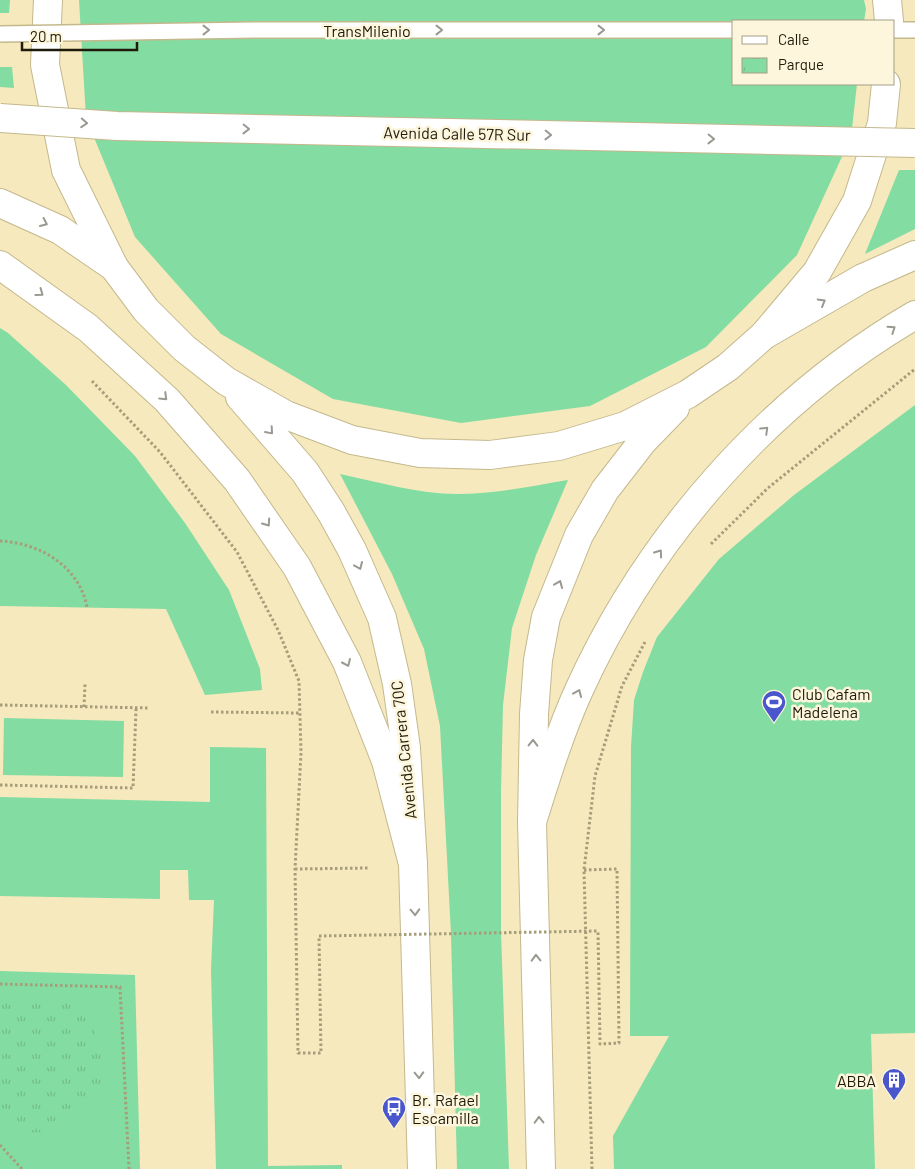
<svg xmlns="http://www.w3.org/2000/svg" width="915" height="1169" font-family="Barlow,sans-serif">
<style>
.grass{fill:#83dca1}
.park{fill:url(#park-tufts)}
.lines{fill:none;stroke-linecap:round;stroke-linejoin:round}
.lane-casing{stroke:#c4b88d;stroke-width:18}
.primary-casing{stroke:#c4b88d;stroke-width:30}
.highway-casing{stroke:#c4b88d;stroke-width:30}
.path{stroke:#a69d7b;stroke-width:3;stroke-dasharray:2.5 2.5;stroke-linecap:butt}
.lane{stroke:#fff;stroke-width:15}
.primary{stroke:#fff;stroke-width:28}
.highway{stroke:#fff;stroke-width:28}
.lane-bridge-casing{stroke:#c4b88d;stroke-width:18;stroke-linecap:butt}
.highway-bridge-casing{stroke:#c4b88d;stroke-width:30;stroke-linecap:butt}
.path-bridge{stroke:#a69d7b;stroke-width:3;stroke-dasharray:2.5 2.5;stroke-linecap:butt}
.lane-bridge{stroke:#fff;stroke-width:15}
.highway-bridge{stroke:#fff;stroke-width:28}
.oneway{stroke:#9a9891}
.labels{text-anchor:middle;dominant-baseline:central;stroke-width:5;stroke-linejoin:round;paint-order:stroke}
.street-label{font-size:16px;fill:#1f1b0a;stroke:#fdf6dc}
.poi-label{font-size:16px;fill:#1f1b0a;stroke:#fdf6dc;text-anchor:start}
</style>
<defs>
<pattern id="park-tufts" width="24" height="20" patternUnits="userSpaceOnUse" patternTransform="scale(1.25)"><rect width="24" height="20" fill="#83dca1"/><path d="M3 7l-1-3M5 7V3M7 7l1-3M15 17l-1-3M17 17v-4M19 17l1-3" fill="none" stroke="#71bc89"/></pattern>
</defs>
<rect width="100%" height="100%" fill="#f5e9bd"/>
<!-- grass -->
<path class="grass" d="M0,0H10L9,13H0Z
M79,0H864L866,9L864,21H734V84H857L851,137L797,255L706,347L590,406L461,423L333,399L221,334L135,237L86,118Z
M0,67H12L14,88L0,87Z
M899,170H915V229L865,254Z
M0,328L8,333L66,385L135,456L185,523L229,590L260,669L262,690L205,695L166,609L0,606Z
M915,405V1033L871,1034L875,1169H614L613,1136L669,1036H630L631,747L634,700L643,672L657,637L719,559L794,495Z
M340,474C378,482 418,494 457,494C495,494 531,486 568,480L536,555L512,628L503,705L501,791V932L509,1169H457L451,934L440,726L424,649L392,574Z
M4,718L124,721L123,777L3,775Z
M210,747L266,748L268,1166L342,1165V1169H216L211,970L214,900H189L188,870H160V899L0,896V797L210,802Z
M0,971L135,975L140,1169H0Z"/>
<!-- park -->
<path class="park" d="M42,996C49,998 58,999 65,1002C98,1018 112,1062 96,1095C80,1129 32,1143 0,1124V1005L18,997Z"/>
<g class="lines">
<!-- lane casing -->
<g class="lane-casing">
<path id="lane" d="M894,30H915"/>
</g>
<!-- primary casing -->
<g class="primary-casing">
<path id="primary" d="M48,0L45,65L66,170L114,267L146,310L184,348L226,381L286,415L352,440L420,453L490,455L559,446L625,426L688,394L728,367L764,335L817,272L857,201L882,123L886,84
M887,0L889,21
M240,397L305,472L331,512L352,550L382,618L397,684L406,748L413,864L422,1169
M541,1169L532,822L534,714L538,660L546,617L579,535L605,490L643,441L675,408"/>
</g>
<!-- highway casing -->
<g class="highway-casing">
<path id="highway" d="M0,203L60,230L114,267
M0,265L88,328L167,400L237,480L297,567L347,662L386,761L413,864
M764,335L863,278L915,255
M532,822C546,777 560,732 579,690C649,536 769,400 915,315"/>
</g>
<!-- path -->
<path class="path" d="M92,381L160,452L237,552L278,630L299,681L301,753L295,869L298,1053H321L319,936
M0,541C40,543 79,566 87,607
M711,544L768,488L915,369
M0,705L149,708
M84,707L85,684
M211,712L300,713
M0,785L133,788L136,709
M295,869L369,868
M584,870L617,869L619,1043L600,1044L598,931
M0,984L120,987L129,1169
M0,1145L22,1169
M592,1169L584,870L595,776L622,686L645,642"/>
<!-- lane -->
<use href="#lane" class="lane"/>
<!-- primary -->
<use href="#primary" class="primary"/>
<!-- highway -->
<use href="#highway" class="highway"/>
<!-- lane-bridge casing -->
<g class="lane-bridge-casing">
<path id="lane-bridge" d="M0,34L254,30H734"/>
</g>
<!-- highway-bridge casing -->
<g class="highway-bridge-casing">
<path id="highway-bridge" d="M0,118L117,126L915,143"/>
</g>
<!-- path-bridge -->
<path class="path-bridge" d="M319,936L598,931"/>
<!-- lane-bridge -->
<use href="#lane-bridge" class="lane-bridge"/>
<!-- highway-bridge -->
<use href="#highway-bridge" class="highway-bridge"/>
</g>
<!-- one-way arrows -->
<defs><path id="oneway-chevron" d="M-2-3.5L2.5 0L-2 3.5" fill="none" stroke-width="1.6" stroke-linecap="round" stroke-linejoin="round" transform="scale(1.25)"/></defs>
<g class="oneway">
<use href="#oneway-chevron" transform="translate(206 30)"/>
<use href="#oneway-chevron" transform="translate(439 30)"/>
<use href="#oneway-chevron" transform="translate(601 30)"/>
<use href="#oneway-chevron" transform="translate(84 123) rotate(4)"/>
<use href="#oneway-chevron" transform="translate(246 129) rotate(1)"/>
<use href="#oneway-chevron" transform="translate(548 135) rotate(1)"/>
<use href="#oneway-chevron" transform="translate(711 139) rotate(1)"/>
<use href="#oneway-chevron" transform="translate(44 223) rotate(25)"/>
<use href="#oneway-chevron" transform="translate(40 293) rotate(36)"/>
<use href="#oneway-chevron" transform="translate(822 302) rotate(-30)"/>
<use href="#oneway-chevron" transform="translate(892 329) rotate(-34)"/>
<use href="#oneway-chevron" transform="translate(164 397) rotate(44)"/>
<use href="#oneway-chevron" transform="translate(765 430) rotate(-44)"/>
<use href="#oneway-chevron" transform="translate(270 431) rotate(49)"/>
<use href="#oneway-chevron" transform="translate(267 523) rotate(55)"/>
<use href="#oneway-chevron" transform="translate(659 553) rotate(-54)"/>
<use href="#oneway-chevron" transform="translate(359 566) rotate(67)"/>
<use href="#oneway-chevron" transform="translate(559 584) rotate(-68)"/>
<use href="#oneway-chevron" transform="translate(347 663) rotate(66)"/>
<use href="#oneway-chevron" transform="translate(578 693) rotate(-67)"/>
<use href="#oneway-chevron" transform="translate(533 743) rotate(-89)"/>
<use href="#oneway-chevron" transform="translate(415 912) rotate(88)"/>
<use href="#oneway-chevron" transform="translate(536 958) rotate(-91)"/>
<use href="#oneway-chevron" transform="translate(419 1075) rotate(88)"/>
<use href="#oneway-chevron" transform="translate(539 1120) rotate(-91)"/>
</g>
<!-- icons -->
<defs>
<g id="stadium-pin" transform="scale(1.25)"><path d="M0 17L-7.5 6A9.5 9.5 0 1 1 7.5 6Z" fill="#4a56cb" stroke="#fdf6dc"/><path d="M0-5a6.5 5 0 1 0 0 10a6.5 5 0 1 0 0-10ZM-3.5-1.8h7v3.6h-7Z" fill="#fff"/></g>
<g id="building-pin" transform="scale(1.25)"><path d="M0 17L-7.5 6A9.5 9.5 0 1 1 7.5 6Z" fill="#4a56cb" stroke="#fdf6dc"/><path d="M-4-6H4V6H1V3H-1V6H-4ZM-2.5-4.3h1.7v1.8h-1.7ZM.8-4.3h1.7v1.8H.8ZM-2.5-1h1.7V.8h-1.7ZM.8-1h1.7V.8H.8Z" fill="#fff"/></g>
<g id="bus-pin" transform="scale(1.25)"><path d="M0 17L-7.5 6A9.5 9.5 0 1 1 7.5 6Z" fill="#4a56cb" stroke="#fdf6dc"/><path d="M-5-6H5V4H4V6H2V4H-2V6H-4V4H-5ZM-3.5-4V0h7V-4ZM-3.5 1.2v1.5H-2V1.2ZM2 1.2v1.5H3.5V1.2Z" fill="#fff"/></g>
</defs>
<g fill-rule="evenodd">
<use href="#stadium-pin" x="774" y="702"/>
<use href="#building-pin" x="894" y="1080"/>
<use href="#bus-pin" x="394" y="1108"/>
</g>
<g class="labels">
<!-- street labels -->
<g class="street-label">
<text x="367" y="30">TransMilenio</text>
<text transform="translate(457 133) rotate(1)">Avenida Calle 57R Sur</text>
<text transform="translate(403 750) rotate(-96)">Avenida Carrera 70C</text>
</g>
<!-- poi labels -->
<g class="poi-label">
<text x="792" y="693">Club Cafam<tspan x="792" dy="18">Madelena</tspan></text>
<text x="876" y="1080" text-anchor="end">ABBA</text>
<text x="412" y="1099">Br. Rafael<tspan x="412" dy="18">Escamilla</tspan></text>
</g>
</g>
<!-- legend -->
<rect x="732" y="20" width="162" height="65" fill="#fdf6dc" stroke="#a49e88"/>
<rect x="742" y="36" width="25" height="8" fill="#ffffff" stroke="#a49e88"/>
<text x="778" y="45" font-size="15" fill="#1f1b0a">Calle</text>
<rect x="742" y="58" width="25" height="15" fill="url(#park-tufts)" stroke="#a49e88"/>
<text x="778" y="70" font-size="15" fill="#1f1b0a">Parque</text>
<!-- scale -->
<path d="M22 42v8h115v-8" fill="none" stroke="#1f1b0a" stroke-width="2.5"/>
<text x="30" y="42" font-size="15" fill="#1f1b0a" stroke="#fdf6dc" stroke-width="4" paint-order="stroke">20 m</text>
</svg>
